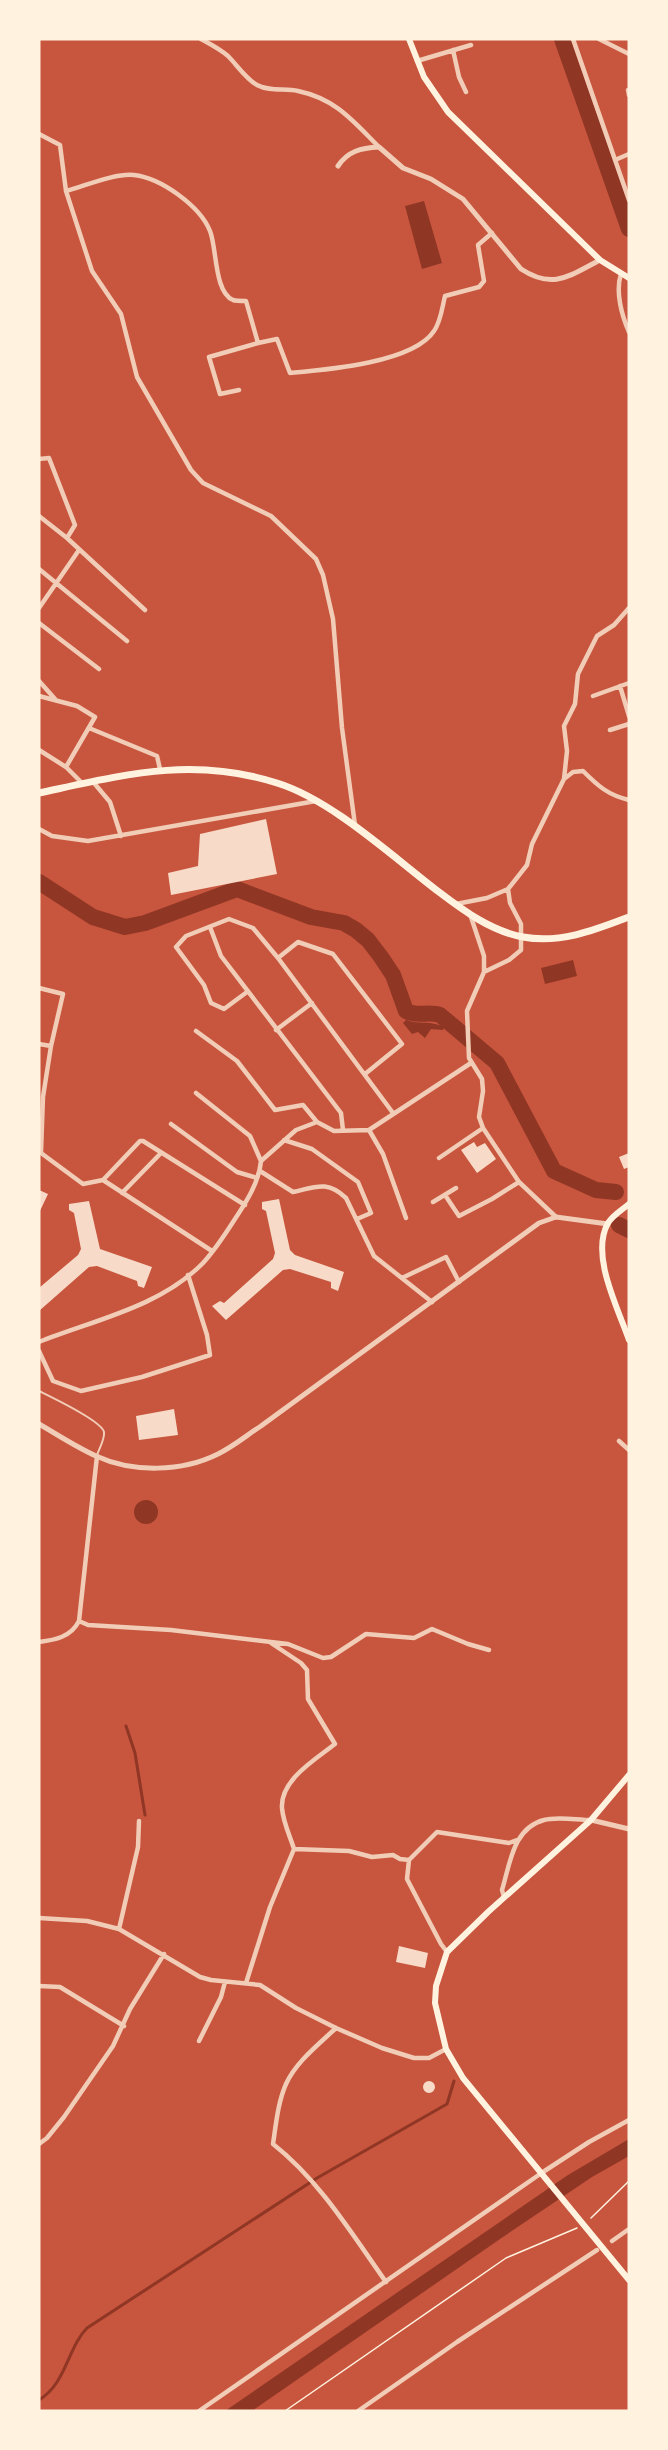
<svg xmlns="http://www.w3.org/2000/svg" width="668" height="2450" font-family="'Asap Condensed',sans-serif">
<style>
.water{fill:#8f3625}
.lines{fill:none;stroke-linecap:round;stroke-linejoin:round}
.stream{stroke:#8f3625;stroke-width:3}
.river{stroke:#8f3625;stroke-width:16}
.building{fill:#f7dbc8}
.path{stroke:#fff3e0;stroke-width:1.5}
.service{stroke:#f1ccb7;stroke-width:2}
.minor{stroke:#f1ccb7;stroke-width:4.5}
.tertiary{stroke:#f1ccb7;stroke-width:5}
.secondary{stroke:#fff3e0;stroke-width:6}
.primary{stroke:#fff3e0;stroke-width:7}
</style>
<rect width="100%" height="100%" fill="#c8553d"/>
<!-- water -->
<path class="water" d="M424,201L442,263L422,269L405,206Z
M573,960L577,976L545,984L541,968Z
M406,1020C421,1025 429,1020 444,1027L443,1030L431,1029L425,1038L418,1032L412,1034L403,1023Z
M134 1512a12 12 0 1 1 24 0a12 12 0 1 1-24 0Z
M629,2139V2156L592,2177L500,2239L252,2411H225L568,2175Z"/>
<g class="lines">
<!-- stream -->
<path class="stream" d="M126,1726L135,1753L145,1815
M39,2400C66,2384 68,2347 87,2328L317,2178L447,2104L454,2081"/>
<!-- river -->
<path class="river" d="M562,39L629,229
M39,882L93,917L125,927L145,923L237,889L311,917L344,923L356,930L368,940L381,957L393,975L406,1011C417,1017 428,1011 440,1015L497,1063L554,1171L596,1190L616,1192
M619,1225L629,1230"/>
</g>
<!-- building -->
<path class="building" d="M266,819L277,874L171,895L168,873L198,866L200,834Z
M474,1142L477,1147L485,1143L496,1159L477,1173L461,1150Z
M629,1153V1167L624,1169L619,1157Z
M39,1190L48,1194L39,1213Z
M279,1199L290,1250L295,1255L344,1272L338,1291L331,1288V1282L290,1269L283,1270L226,1320L212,1306L220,1301L224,1303L273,1259L275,1253L266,1211L262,1209V1202Z
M89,1201L100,1249L152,1267L144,1288L138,1286L137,1281L97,1266L89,1267L39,1311V1288L78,1255L81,1249L74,1213L69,1210V1204Z
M174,1409L178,1435L139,1440L136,1416Z
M399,1946L428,1953L425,1968L396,1962Z
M423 2087a6 6 0 1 1 12 0a6 6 0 1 1-12 0Z"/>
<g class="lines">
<!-- path -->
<path class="path" d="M591,2218L629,2181
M285,2411L506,2258L577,2228"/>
<!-- service -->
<path class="service" d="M39,1391C51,1397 102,1421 104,1432C105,1439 99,1449 97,1455"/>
<!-- minor -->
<path class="minor" d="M201,39C210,44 220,49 228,56C237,65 246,79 257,85C270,92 285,88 298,91C336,99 353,121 379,147
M573,39L629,200
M599,39L629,54
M453,50L459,77L466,92
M417,61L471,45
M628,90L629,95
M39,134L60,145L66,191L92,271L121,314L137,377L191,470L203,483L271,516L316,559L323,575L333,619L342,728L355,825
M615,160L629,154
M66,191C85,186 115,173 134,175C161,178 200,206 210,231C217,248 214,292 233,300C236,301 242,301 246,301L258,343L277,339L290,373C325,370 413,363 434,331C441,321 442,308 445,296L479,287L484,281L478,245L492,233
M621,274C615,292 622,316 629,332
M239,390L220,394L209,357L258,343
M39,459L49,458L75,525L67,538
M39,516L67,538L145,610
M39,569L127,641
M39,608L79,550
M39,623L99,669
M39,681L55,699
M620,686L629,716
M39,696L77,706L95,717L66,767
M593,696L629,683
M89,728L157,756L160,769
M610,730L629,724
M39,750L66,767L83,784
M564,779L567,751L564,726L575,704L578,674L597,636L614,625L629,608
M94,783L110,802L121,836
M39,829L52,836L88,841L316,801
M456,904L487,898L508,889
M470,914L484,956V972L467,1011L469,1058L482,1079L483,1091L479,1117L483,1128L519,1182L556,1217
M210,927L221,956L341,1113L343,1130
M278,958L298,942L333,954L402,1044L365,1074
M484,972L509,960L521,950V924L510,903L508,889L527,865L532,844L564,779L573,772L583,771C598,786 608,795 629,800
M39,988L63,994L51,1046
M247,992L224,1009L211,1003L204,985L176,947L186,936L229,919L253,928L278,958L393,1113
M276,1030L312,1003
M196,1031L237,1061L275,1110L303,1105L317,1122
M39,1044L51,1046L43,1097L41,1153L83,1184L103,1180L212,1251
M196,1093L250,1136L261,1161
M171,1124L237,1172L257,1178
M369,1130L383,1154L406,1218
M284,1140L312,1149L358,1182L371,1213L357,1219
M439,1158L483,1128
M260,1171L293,1192C316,1187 327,1180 346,1198L374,1256L432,1302
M103,1180L140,1141H143L245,1205
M122,1193L161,1153
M445,1195L459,1216L492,1199L519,1182
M433,1202L456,1188
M402,1278L446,1257L459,1282
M39,1342C94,1320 160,1307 203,1263C214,1251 224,1236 233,1222C245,1204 259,1183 261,1161L296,1130L317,1122L334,1131L369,1130L471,1063
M39,1351L53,1381L81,1391L142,1377L210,1355L207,1335L188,1275
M619,1441L629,1450
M79,1621L88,1625L171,1630L288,1644L323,1658L331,1657L366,1634L414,1638L432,1629L468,1644L489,1650
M39,1642C55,1640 71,1637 79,1621L97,1456
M271,1643L301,1663L307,1670L308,1699L335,1744C316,1759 280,1780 282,1808C283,1822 290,1836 294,1849L349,1851L372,1857L393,1855L400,1859L409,1860
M504,1897L502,1890C510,1864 513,1828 544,1820C557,1816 577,1820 591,1820
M39,1918L87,1921L119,1929L200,1977L211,1980L260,1985L296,2008L336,2028L382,2048L414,2058H429L446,2049
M119,1929L138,1847L139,1821
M447,1952L441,1944L407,1879L409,1860L437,1832L509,1843L517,1840
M246,1983L270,1907L294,1849
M39,1986L60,1987L124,2026
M336,2028C318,2045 296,2062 286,2084C278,2102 276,2124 273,2144C319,2180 352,2234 386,2282
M199,2041L221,1997L225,1982
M39,2144L47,2138L64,2117L113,2046L130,2009L164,1954
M612,2241L629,2229
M199,2411L543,2172L589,2142L629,2120
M358,2411L457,2342L597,2250"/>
<!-- tertiary -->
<path class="tertiary" d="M338,166C348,151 361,148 379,147L403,168L431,179L463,199L521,269C553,290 569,276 600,260
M39,1424C58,1435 76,1447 96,1456C133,1473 182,1472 218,1454C234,1446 247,1435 261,1426L539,1223L556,1217L608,1224
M591,1820L629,1829"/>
<!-- secondary -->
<path class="secondary" d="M409,39L424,77L448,112L600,260L629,278
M629,1204C622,1210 613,1215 608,1223C590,1255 618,1308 629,1340
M629,1775L591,1820L488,1912L447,1952L436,1986L435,2003L446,2049L463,2078L629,2280"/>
<!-- primary -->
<path class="primary" d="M39,793C123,775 192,756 277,783C332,800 393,857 439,892C464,911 491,931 523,937C560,944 595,930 629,917"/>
</g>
<!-- border -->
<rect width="668" height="2450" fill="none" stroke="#fff3e0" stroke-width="81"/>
</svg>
